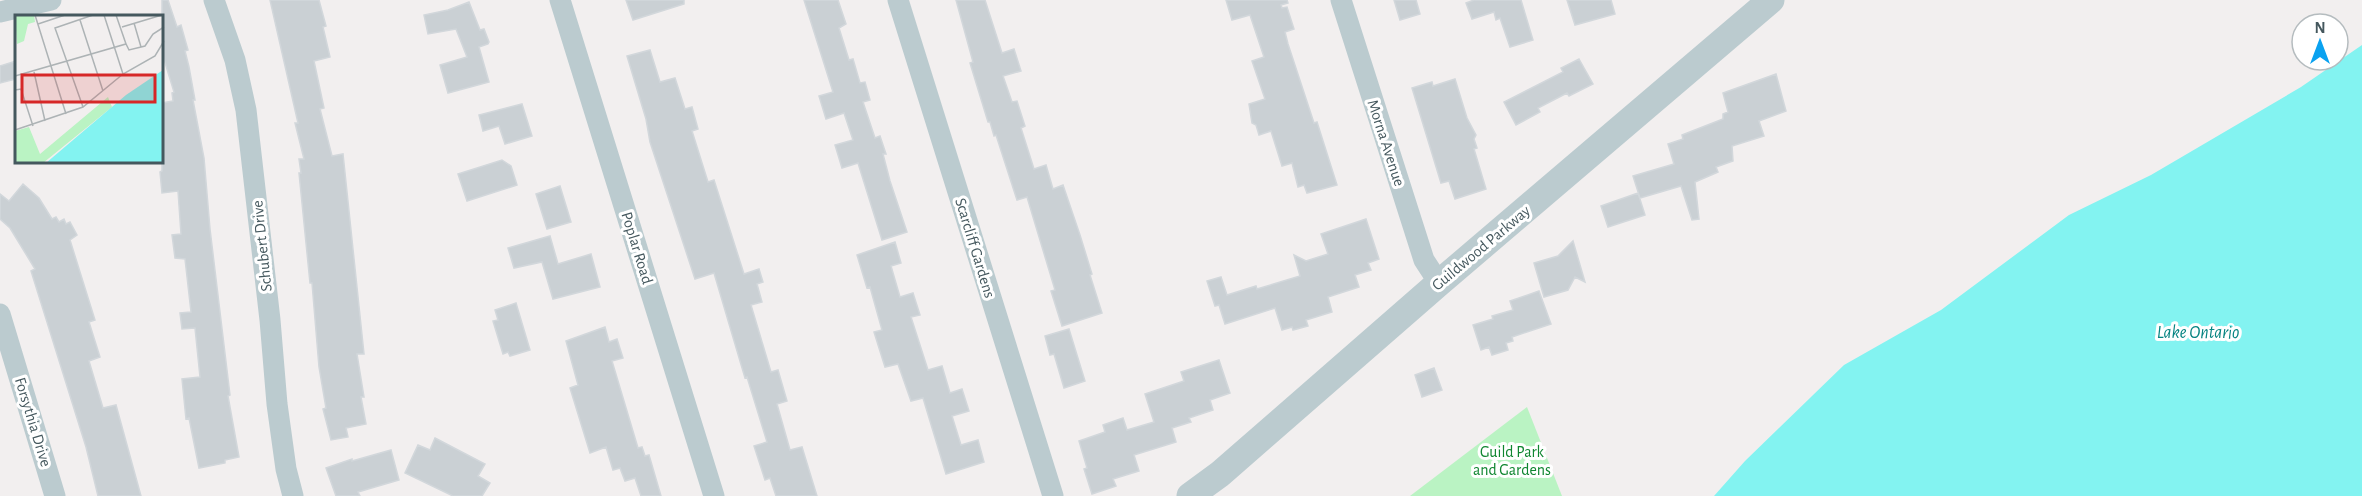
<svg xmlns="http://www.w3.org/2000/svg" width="2362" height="496" font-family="'Alegreya Sans',sans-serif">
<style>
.green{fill:#baf3c3}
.water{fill:#83f3f1}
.building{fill:#cad0d4;stroke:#d2d7db;stroke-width:1.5}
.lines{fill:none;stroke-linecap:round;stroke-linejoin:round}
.minor{stroke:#bbcbcf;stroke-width:21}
.tertiary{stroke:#bbcbcf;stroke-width:27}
.labels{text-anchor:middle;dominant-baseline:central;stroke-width:6;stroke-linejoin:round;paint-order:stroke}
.street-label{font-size:16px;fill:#45585e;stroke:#fff}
.park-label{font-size:16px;fill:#0f8630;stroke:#fff}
.water-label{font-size:18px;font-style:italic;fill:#068482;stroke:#fff}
.inset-road{fill:none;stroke:#adb3b5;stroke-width:1.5}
.view{fill:#d62828;fill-opacity:0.15;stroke:#d62828;stroke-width:3}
.inset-edge{fill:none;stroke:#45585e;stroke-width:3}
</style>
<rect width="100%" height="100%" fill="#f2efef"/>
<!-- green -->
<path class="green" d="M1527,407L1562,496H1410Z"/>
<!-- water -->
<path class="water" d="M2362,45V496H1714L1745,461L1844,365L1941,310L2069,215L2151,175L2301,87Z"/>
<!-- building -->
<path class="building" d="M162,0H168L177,27L181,25L188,50L185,51L189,67L195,100H193L204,158L210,229L230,395L228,396L239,457L225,460V463L199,468L189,418L186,419L182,379L200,377L195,328L182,329L180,313L191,312L185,259L175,258L172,235L181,234L178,191L162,193L160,172L162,171V103L173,101L172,93L174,92L162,53Z
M270,0H319L326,26L323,27L330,57L314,61L324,108L320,109L332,156L343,154L364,354H357L364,397H361L366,424L346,428L348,437L331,440L323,409L326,408L319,367L312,283H310L299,173H301L299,159H304L295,123H298Z
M626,0H684V4L633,20Z
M804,0H838L846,24L839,28L849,60L853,59L860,83L865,82L870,100L863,102L875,138L880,136L886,154H883L890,181L907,232L882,240L858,163L842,168L835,145L853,140L844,113L826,119L819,96L833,92Z
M956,0H985L1002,53L1014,49L1021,71L1003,76L1012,102L1017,101L1025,126L1021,128L1034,169L1046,165L1053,189L1063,185L1080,235L1092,274L1090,275L1102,313L1062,326L1051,291L1055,290L1027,197L1017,200L996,135L994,136L990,122H988L970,63L973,62Z
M1226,0H1287L1288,3L1281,5L1282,8L1287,7L1294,29L1285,32L1288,44L1314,123L1317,122L1337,185L1307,193L1304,185L1298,187L1292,163L1282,166L1271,131L1259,135L1256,125L1252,123L1249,104L1265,99L1252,61L1264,57L1250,15L1232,20Z
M1394,0H1416L1420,14L1400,20Z
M1474,0H1521L1533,40L1510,47L1500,18L1496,20L1494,12L1472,19L1466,3Z
M1567,0H1611L1615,14L1575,25Z
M469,2L480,30L484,29L489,42L488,44L479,47L489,82L448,93L440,65L467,57L456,29L428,34L424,15L448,10Z
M650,50L660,82L675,78L685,109L692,107L698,129L692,131L708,182L714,180L744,274L759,269L763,282L757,284L762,302L751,305L771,372L778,370L787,401L777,404L790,450L802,447L817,496H776L770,478L765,480L754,446L767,442L747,377L745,378L714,273L695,279L650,142L646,119L627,56Z
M1579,59L1593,84L1569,96L1567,93L1538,108L1540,112L1516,125L1504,102L1563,72L1561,68Z
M16,61V79L0,83V66Z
M1776,74L1786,111L1759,121L1764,136L1732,146L1733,161L1716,167L1718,172L1695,182L1699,219L1692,220L1681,186L1640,198L1633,176L1674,164L1668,144L1683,139L1682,135L1723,119V114L1728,112L1723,93Z
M1455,79L1467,118L1476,135L1474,139L1477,148L1474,149L1486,189L1455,199L1449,181L1441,183L1412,88L1432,82L1433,86Z
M522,104L532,136L505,144L499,126L483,131L479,115Z
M502,160L511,166L517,185L467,201L458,174Z
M23,184L39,198L52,219L56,217L59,222L64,219L66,224L70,222L77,235L70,240L95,320L89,322L100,357L89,361L103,408L116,405L141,496H98L86,447L31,271L35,269L10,228L0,219V194L9,201Z
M560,186L571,222L547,229L536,194Z
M1638,193L1645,215L1608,227L1601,206Z
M1366,219L1379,259L1368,263L1371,270L1355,275L1359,287L1328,297L1332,312L1306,320L1308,326L1293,330L1292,327L1282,330L1275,308L1225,324L1219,305L1215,306L1207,281L1221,277L1227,295L1256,286L1257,289L1300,276L1294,255L1306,261L1328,254L1321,234Z
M550,236L558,264L591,254L600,287L553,299L542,262L514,268L508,248Z
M1573,241L1585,282L1575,277L1568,290L1544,297L1534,263L1558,256Z
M895,242L901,263L891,266L900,297L913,293L920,315L911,317L928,370L942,366L950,393L962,389L969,411L952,416L961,445L978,440L984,462L946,474L923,398L911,401L898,364L885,367L874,332L882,330L870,287L867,288L857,255Z
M1539,291L1551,324L1512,337L1513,341L1506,343L1508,350L1492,355L1489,347L1481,350L1473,325L1493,319L1492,316L1513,310L1510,301Z
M516,303L530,350L510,356L508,352L503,354L493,321L498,320L495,310Z
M605,327L609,342L617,339L623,358L612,361L638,448L642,447L645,456L649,455L661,496H641L635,478L625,481L620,468L613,470L606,447L590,453L570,388L578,385L566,341Z
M1069,329L1085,381L1064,388L1054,354L1050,355L1045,336Z
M1219,360L1230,393L1210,400L1213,410L1189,418L1191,422L1172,428L1176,442L1134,455L1139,471L1113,479L1116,486L1092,494L1084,469L1087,468L1079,441L1105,432L1103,425L1123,418L1127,430L1154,422L1145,394L1184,381L1181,372Z
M1434,368L1442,390L1422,397L1415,375Z
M435,438L485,464L478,476L490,483L482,496H453L405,473L418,445L430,450Z
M391,450L399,480L358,492L360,496H336L326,468L352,459V461Z"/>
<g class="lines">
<!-- minor -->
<path class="minor" d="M214,0L235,60L246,110L270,320L277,404L286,469L293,496
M560,0L714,496
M898,0L1053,496
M1341,0L1424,260L1439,283
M0,12L51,0
M0,314L55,496"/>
<!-- tertiary -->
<path class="tertiary" d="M1190,496L1220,474L1439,283L1771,0"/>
</g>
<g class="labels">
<!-- street labels -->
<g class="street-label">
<text transform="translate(1386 143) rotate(72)">Morna Avenue</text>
<text transform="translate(262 246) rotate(-96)">Schubert Drive</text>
<text transform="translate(637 248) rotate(73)">Poplar Road</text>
<text transform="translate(975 248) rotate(73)">Scarcliff Gardens</text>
<text transform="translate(1481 248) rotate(-40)">Guildwood Parkway</text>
<text transform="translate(33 422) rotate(73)">Forsythia Drive</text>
</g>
<!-- park labels -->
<g class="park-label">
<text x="1512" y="452">Guild Park<tspan x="1512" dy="18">and Gardens</tspan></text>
</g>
<!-- water labels -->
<g class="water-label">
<text x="2198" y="333">Lake Ontario</text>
</g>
</g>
<!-- overview -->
<g transform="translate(15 15)">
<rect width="148" height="148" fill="#f2efef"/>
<path d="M19,0L20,7L13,9L9,26L2,29L0,1ZM93,82L97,92L28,148H0V116L14,112L25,139Z" fill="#baf3c3"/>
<path d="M148,55V148H31L111,80Z" fill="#83f3f1"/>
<path class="inset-road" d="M20,0L51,99M89,0L108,59M101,0L111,29M65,5L88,76M119,8L126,32M23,9L50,0M107,12L147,0M19,57L30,106M0,61L111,29L114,35L130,31L138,19L149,12M0,75L6,74L18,111M68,92L40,13L78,0M0,115L68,92L108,59L140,41L149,26"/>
<path class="view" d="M7,60H140V87H7Z"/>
<rect width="148" height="148" class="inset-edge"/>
</g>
<!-- north arrow -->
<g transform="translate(2320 42)"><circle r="28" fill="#ffffff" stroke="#b5bcbf" stroke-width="1.5"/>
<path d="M0-4.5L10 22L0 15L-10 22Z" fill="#0aa2f0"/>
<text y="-9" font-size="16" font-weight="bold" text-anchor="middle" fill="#45585e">N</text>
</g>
</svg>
